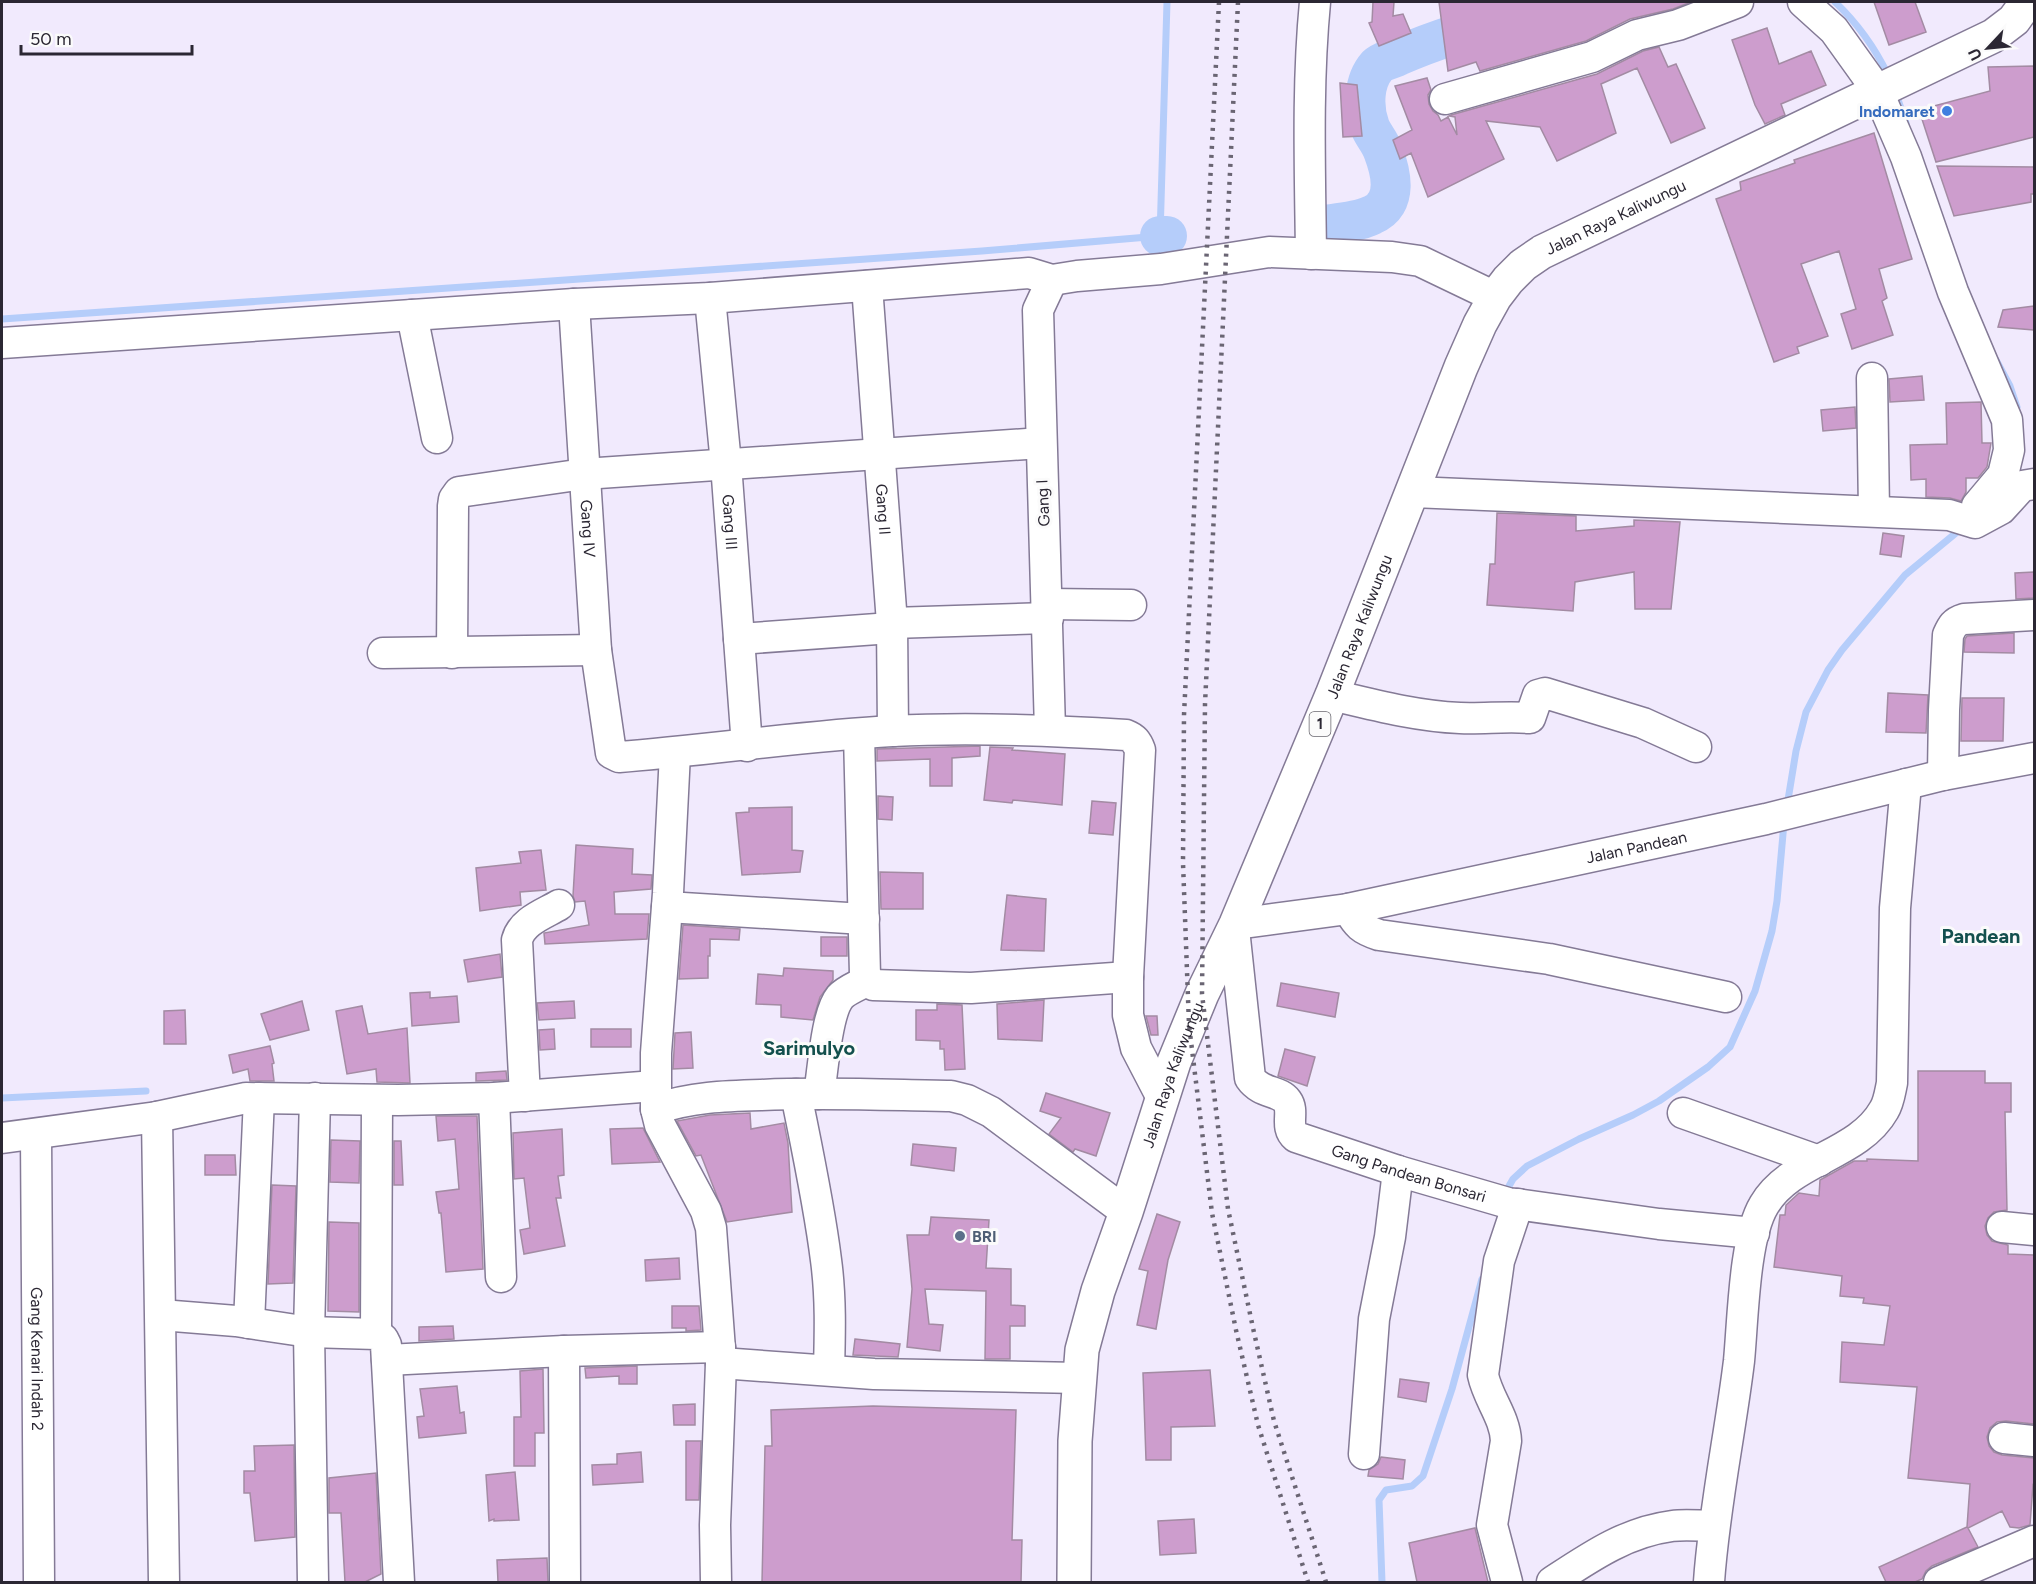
<svg xmlns="http://www.w3.org/2000/svg" width="2036" height="1584" font-family="Figtree,sans-serif">
<style>
.lines{fill:none;stroke-linecap:round;stroke-linejoin:round}
.stream{stroke:#b5cdfa;stroke-width:7}
.river{stroke:#b5cdfa;stroke-width:40}
.building{fill:#cd9dcd;stroke:#a38ba3;stroke-width:1.5}
.minor-casing{stroke:#847a96;stroke-width:33}
.major-casing{stroke:#847a96;stroke-width:36}
.minor{stroke:#fff;stroke-width:30}
.major{stroke:#fff;stroke-width:33}
.rail{stroke:#6a6573;stroke-width:4.5;stroke-dasharray:3 6;stroke-linecap:butt}
.shop-dot{fill:#3f7fe0;stroke:#fbfbfb;stroke-width:2}
.service-dot{fill:#5c6f8a;stroke:#fbfbfb;stroke-width:2}
.labels{text-anchor:middle;dominant-baseline:central;stroke-width:6;stroke-linejoin:round;paint-order:stroke}
.shield{fill:#fbfbfb;stroke:#69676f;stroke-width:1.5}
.shield-label{font-size:15px;font-weight:bold;fill:#2b2733}
.shop-label{font-size:16px;font-weight:bold;fill:#366cbe;stroke:#fbfbfb;text-anchor:end}
.street-label{font-size:16px;fill:#2b2733;stroke:#fbfbfb}
.service-label{font-size:16px;font-weight:bold;fill:#4e5e75;stroke:#fbfbfb;text-anchor:start}
.quarter-label{font-size:20px;font-weight:bold;fill:#13504d;stroke:#fbfbfb}
</style>
<rect width="100%" height="100%" fill="#f1eafd"/>
<g class="lines">
<!-- stream -->
<path class="stream" d="M1835,2C1856,22 1875,48 1888,75
M1895,91L1906,123
M2,319L982,251L1160,236L1167,2
M1996,360L2010,386L2017,407
M1787,806L1796,751L1806,712L1828,670L1842,650L1905,575L1962,528
M2,1098L146,1091
M1505,1193L1513,1179L1527,1166L1579,1139L1633,1115L1659,1101L1708,1067L1730,1047L1755,991L1772,931L1777,901L1784,823
M1382,1582L1379,1500L1386,1490L1412,1486L1423,1476L1452,1389L1482,1279"/>
<!-- river -->
<path class="river" d="M1323,225C1339,223 1358,222 1372,215C1399,204 1391,172 1383,151C1380,142 1373,135 1370,127C1363,108 1363,82 1377,66C1382,61 1392,59 1398,56C1450,33 1508,19 1563,2
M1160,236H1167"/>
</g>
<!-- building -->
<path class="building" d="M1373,2H1394L1393,16L1403,14L1411,33L1379,46L1369,23L1372,22Z
M1439,2H1691L1673,9L1630,19L1586,41L1480,71L1476,62L1448,71Z
M1874,2H1915L1926,32L1889,45Z
M1767,28L1779,64L1811,51L1826,85L1781,104L1785,115L1765,124L1755,105L1732,40Z
M1659,47L1668,67L1676,64L1705,128L1671,143L1637,68L1601,84L1616,133L1557,161L1540,127L1486,121L1504,159L1428,197L1411,153L1400,159L1393,140L1412,130L1395,86L1427,78L1431,90L1428,95L1429,104L1433,111L1438,115L1441,121L1448,117L1457,135L1455,117L1449,116L1451,115L1597,74L1643,51Z
M2034,66V137L1936,162L1919,110L1990,91L1988,67Z
M1340,83L1357,85L1362,136L1343,137Z
M1874,133L1912,259L1879,269L1887,298L1882,301L1893,335L1852,349L1841,314L1856,309L1839,251L1801,264L1828,336L1797,347L1799,353L1774,362L1716,199L1741,190L1740,182L1795,163L1794,160Z
M1937,166L2034,167V194H2031V202L1954,216Z
M2034,306V330L1998,327L2003,310Z
M1922,376L1924,400L1890,402L1889,379Z
M1981,402L1982,443H1991L1987,467L1978,478H1966V492L1961,501L1950,498L1926,497V479L1911,480L1910,445L1947,444L1946,403Z
M1855,407L1856,428L1823,431L1821,410Z
M1497,513L1576,516V531L1634,526V520L1680,522L1671,609H1635L1634,572L1575,582L1573,611L1487,605L1490,564H1495Z
M1883,533L1904,536L1901,557L1880,554Z
M2034,572V598L2016,599L2015,573Z
M2014,633V653L1964,652L1965,639L1967,636Z
M1888,693L1928,695L1926,733L1886,732Z
M1962,698H2004L2003,741H1961Z
M980,746V756L952,758V786H930V759L877,761V749Z
M990,747L1013,748L1012,750L1065,754L1062,805L1013,800L1012,803L984,800Z
M878,796L893,797L892,820L878,819Z
M1092,801L1116,803L1113,835L1089,833Z
M792,807V850L803,851L800,872L742,875L736,813L749,812V808Z
M576,845L633,849L632,874L652,875L651,889L614,892L615,914H649L647,939L545,944L544,933L589,925L585,901L575,902L573,896Z
M541,850L546,890L520,892L521,905L480,911L476,868L521,863L519,852Z
M880,872L923,873V909H881Z
M1007,895L1046,899L1044,951L1001,950Z
M683,925L740,929L739,940L710,939V956H708V978L679,979Z
M821,937H847V956H821Z
M500,954L502,977L468,982L464,960Z
M784,968L833,971V980L820,997L813,1020L781,1017V1005L756,1004L758,974L783,976Z
M1281,983L1339,993L1335,1017L1277,1006Z
M430,992V998L457,996L459,1022L412,1026L410,993Z
M1044,1000L1042,1041L998,1039L997,1004Z
M302,1001L309,1030L270,1040L261,1014Z
M574,1001L575,1018L539,1020L537,1003Z
M937,1004L962,1005L965,1069L945,1070L944,1049H940V1041L916,1040V1010H937Z
M362,1006L368,1034L407,1028L410,1083L377,1082L376,1069L347,1074L336,1011Z
M185,1010L186,1044H164V1011Z
M1146,1016H1157L1158,1035H1151Z
M554,1029L555,1049L540,1050L539,1030Z
M591,1029H631V1047H591Z
M691,1032L693,1068L673,1069L675,1033Z
M270,1046L274,1063L272,1064L274,1081H250L248,1069L233,1073L229,1055Z
M1285,1049L1315,1057L1307,1086L1278,1076Z
M506,1071L507,1080L476,1081V1073Z
M1918,1071H1985V1083H2011V1112H2005L2007,1210L1994,1212L1988,1218L1985,1226L1987,1235L1992,1241L2008,1245V1254L2034,1255V1424L2006,1421L1997,1422L1990,1428L1987,1437L1989,1446L1994,1452L2002,1455L2034,1458V1486L2033,1485L2030,1525L2019,1528L2010,1527L2002,1511L1968,1528L1978,1547L1932,1566L1926,1571L1922,1579L1915,1582H1886L1879,1567L1967,1527L1970,1484L1908,1478L1917,1387L1840,1382L1842,1342L1884,1345L1890,1306L1863,1303L1864,1298L1840,1296L1842,1276L1774,1267L1780,1215H1785L1786,1205L1799,1193L1819,1196L1820,1180L1854,1161H1867V1159L1918,1161Z
M1046,1093L1110,1113L1096,1156L1075,1149L1073,1152L1049,1134L1061,1118L1040,1111Z
M750,1113L751,1129L784,1123L788,1143L792,1212L727,1222L701,1155L696,1156L677,1121L710,1115Z
M436,1116H477L483,1269L446,1272L441,1213H439L436,1192L459,1189L455,1139L438,1141Z
M643,1128L660,1162L612,1164L610,1129Z
M562,1129L564,1175L558,1176L561,1198H556L565,1246L524,1254L520,1230L530,1228L524,1178L514,1179L513,1133Z
M331,1140L360,1141L359,1183L330,1182Z
M394,1141H401L403,1185H394Z
M913,1144L956,1148L954,1171L911,1165Z
M205,1155H235L236,1175H205Z
M272,1185L296,1186L293,1283L268,1284Z
M1157,1214L1180,1222L1168,1260L1156,1329L1137,1325L1148,1271L1139,1269Z
M931,1217L989,1220L986,1268L1011,1269V1305L1025,1306V1326H1010V1359H985L986,1291L925,1289L929,1324L943,1325L940,1351L907,1347L912,1289L907,1235H929Z
M329,1222L359,1223V1312L328,1311Z
M679,1258L680,1279L646,1281L645,1260Z
M672,1306H699L701,1330L686,1331V1328H672Z
M453,1326L454,1339L419,1341V1327Z
M855,1339L900,1344L898,1357L853,1355Z
M637,1366V1384H619V1376L586,1378L585,1368Z
M543,1369L544,1433H535V1466H514V1417H521L520,1371Z
M1210,1370L1215,1426L1171,1427V1460H1146L1143,1373Z
M1400,1379L1429,1383L1426,1402L1398,1397Z
M457,1386L460,1413L464,1412L466,1433L419,1438L417,1417L424,1416L420,1389Z
M695,1404V1425H674L673,1405Z
M873,1406L1016,1410L1012,1540H1022L1021,1582H762L765,1446H772L771,1410Z
M686,1441H701L699,1500H686Z
M294,1445L295,1537L255,1541L250,1493H244V1471H255L254,1446Z
M641,1452L643,1482L593,1485L592,1465L617,1464V1454Z
M1381,1457L1405,1460L1403,1479L1368,1476L1369,1470L1378,1464Z
M515,1472L519,1520L494,1521V1519L489,1521L486,1475Z
M376,1473L381,1574L365,1582H345L341,1513H329V1478Z
M1194,1519L1196,1553L1160,1555L1158,1521Z
M1475,1528L1488,1582H1417L1409,1543Z
M547,1558L548,1582H498L497,1560Z"/>
<g class="lines">
<!-- minor casing -->
<g class="minor-casing">
<g id="minor">
<path d="M1803,2L1834,30L1877,90L1906,157L1953,292L2007,420L2009,450L2003,475L1977,506"/>
<path d="M1445,99L1592,57L1637,35L1678,25L1738,2"/>
<path d="M1311,254C1310,170 1307,85 1315,2"/>
<path id="s1" d="M867,286L892,623L893,731"/>
<path id="s2" d="M710,298L726,464L747,746"/>
<path id="s3" d="M574,304L596,650L611,753L619,757C710,750 801,736 892,731C970,727 1048,730 1126,735C1134,738 1137,742 1140,750L1128,977V1015L1136,1048L1162,1098"/>
<path d="M412,315L437,438"/>
<path d="M2,343L574,304L710,298L1029,273L1052,280L1077,276L1161,269L1269,252L1392,257L1420,261L1495,297"/>
<path d="M1872,378L1874,511"/>
<path d="M1413,492L1949,515L1975,523L2001,509L2022,486L2034,484"/>
<path d="M1048,604L1131,605"/>
<path d="M892,623L1048,618"/>
<path d="M739,639L891,628"/>
<path d="M383,653L596,650"/>
<path d="M452,653L453,506L454,499L459,492L584,474L1041,443"/>
<path d="M1332,695C1374,705 1416,716 1460,718C1483,719 1507,716 1530,718L1538,695L1545,693L1643,723L1696,747"/>
<path d="M1050,730L1038,310L1052,280"/>
<path d="M859,734L865,975L873,985L971,988L1128,977"/>
<path d="M675,753L668,893L656,1053V1109L660,1125L706,1211L711,1228L721,1363L715,1525L716,1582"/>
<path d="M1943,775L1944,710L1948,635C1952,626 1954,622 1964,619L2034,615"/>
<path d="M667,907L864,919"/>
<path d="M1348,909C1357,925 1361,929 1379,935L1549,959L1726,997"/>
<path id="s4" d="M1236,924L1348,909L1766,819L1943,775L2034,758"/>
<path id="s5" d="M1234,929L1250,1078C1261,1094 1279,1090 1287,1101C1295,1112 1284,1127 1296,1137L1398,1171L1508,1203L1659,1224L1754,1233"/>
<path d="M796,1094C807,1149 819,1204 826,1260C831,1297 830,1333 829,1370"/>
<path d="M819,1094C823,1071 826,1014 840,997C846,990 860,985 868,980"/>
<path d="M525,1096L517,940C522,921 544,914 559,905"/>
<path d="M494,1098L501,1277"/>
<path d="M656,1109C691,1097 725,1096 761,1095C824,1092 888,1095 951,1096L967,1100L991,1112L1126,1212"/>
<path d="M1683,1113L1819,1161"/>
<path d="M157,1117L164,1582"/>
<path id="s6" d="M36,1135L39,1582"/>
<path d="M2,1138L157,1117L246,1098L398,1100L494,1098L655,1086"/>
<path d="M2002,1227L2034,1230"/>
<path d="M161,1315L236,1321L309,1332L376,1334L383,1339L386,1345L399,1582"/>
<path d="M249,1323L259,1098"/>
<path d="M376,1334L377,1100"/>
<path d="M564,1351L565,1582"/>
<path d="M387,1360L564,1351L720,1347"/>
<path d="M721,1363L874,1374L1079,1378"/>
<path d="M2004,1438L2034,1441"/>
<path d="M1364,1454L1374,1319L1390,1237L1398,1171"/>
<path d="M313,1582L309,1332L315,1098"/>
<path d="M1507,1582L1492,1525L1506,1441C1505,1417 1488,1399 1483,1375L1499,1261L1518,1204"/>
<path d="M1552,1582C1590,1557 1626,1532 1672,1526C1686,1524 1700,1526 1714,1526"/>
<path d="M1709,1582C1714,1508 1730,1435 1739,1361C1743,1320 1744,1238 1764,1205C1791,1159 1858,1156 1884,1110C1889,1102 1890,1092 1892,1083L1895,908L1906,784"/>
<path d="M1939,1582L2034,1541"/>
</g>
</g>
<!-- major casing -->
<g class="major-casing">
<g id="major">
<path id="s7" d="M1074,1582L1075,1441L1082,1350L1098,1291L1126,1212L1174,1062L1202,994L1236,924L1332,695L1461,367L1480,324L1495,297L1508,280L1523,265L1542,252L1993,36L2014,20L2027,2"/>
</g>
</g>
<!-- minor -->
<use href="#minor" class="minor"/>
<!-- major -->
<use href="#major" class="major"/>
<!-- rail -->
<path class="rail" d="M1219,2L1184,715L1183,863L1189,1025L1212,1213L1236,1330L1258,1425L1308,1582
M1238,2L1205,704L1202,994L1228,1209L1253,1328L1274,1421L1326,1582"/>
</g>
<!-- markers -->
<circle class="shop-dot" cx="1947" cy="111" r="6"/>
<circle class="service-dot" cx="960" cy="1236" r="6"/>
<g class="labels">
<!-- shield labels -->
<rect class="shield" x="1309.5" y="712" width="21" height="24" rx="4.5"/>
<g class="shield-label">
<text x="1320" y="724">1</text>
</g>
<!-- shop labels -->
<g class="shop-label">
<text x="1935" y="111">Indomaret</text>
</g>
<!-- street labels -->
<g class="street-label">
<text stroke="none"><textPath href="#s7" startOffset="1512">Jalan Raya Kaliwungu</textPath></text>
<text transform="translate(1043 503) rotate(-93)">Gang I</text>
<text stroke="none"><textPath href="#s1" startOffset="224">Gang II</textPath></text>
<text stroke="none"><textPath href="#s2" startOffset="225">Gang III</textPath></text>
<text stroke="none"><textPath href="#s3" startOffset="225">Gang IV</textPath></text>
<text stroke="none"><textPath href="#s7" startOffset="1008">Jalan Raya Kaliwungu</textPath></text>
<text stroke="none"><textPath href="#s4" startOffset="408">Jalan Pandean</textPath></text>
<text stroke="none"><textPath href="#s7" startOffset="522">Jalan Raya Kaliwungu</textPath></text>
<text stroke="none"><textPath href="#s5" startOffset="351">Gang Pandean Bonsari</textPath></text>
<text stroke="none"><textPath href="#s6" startOffset="224">Gang Kenari Indah 2</textPath></text>
</g>
<!-- service labels -->
<g class="service-label">
<text x="972" y="1236">BRI</text>
</g>
<!-- quarter labels -->
<g class="quarter-label">
<text x="1981" y="936">Pandean</text>
<text x="809" y="1048">Sarimulyo</text>
</g>
</g>
<!-- border -->
<rect width="2036" height="1584" fill="none" stroke="#2b2733" stroke-width="6"/>
<!-- north arrow -->
<g transform="translate(1988 48) rotate(244)" stroke="#fbfbfb" stroke-width="4.5" paint-order="stroke">
<path d="M0-4.5L10 22L0 15L-10 22Z" fill="#2b2733"/>
<text y="-9" font-size="16" font-weight="bold" text-anchor="middle" fill="#2b2733">U</text>
</g>
<!-- scale -->
<path d="M21 45v9h171v-9" fill="none" stroke="#2b2733" stroke-width="3"/>
<text x="30" y="45" font-size="18" fill="#2b2733" stroke="#fbfbfb" stroke-width="4.5" paint-order="stroke">50 m</text>
</svg>
